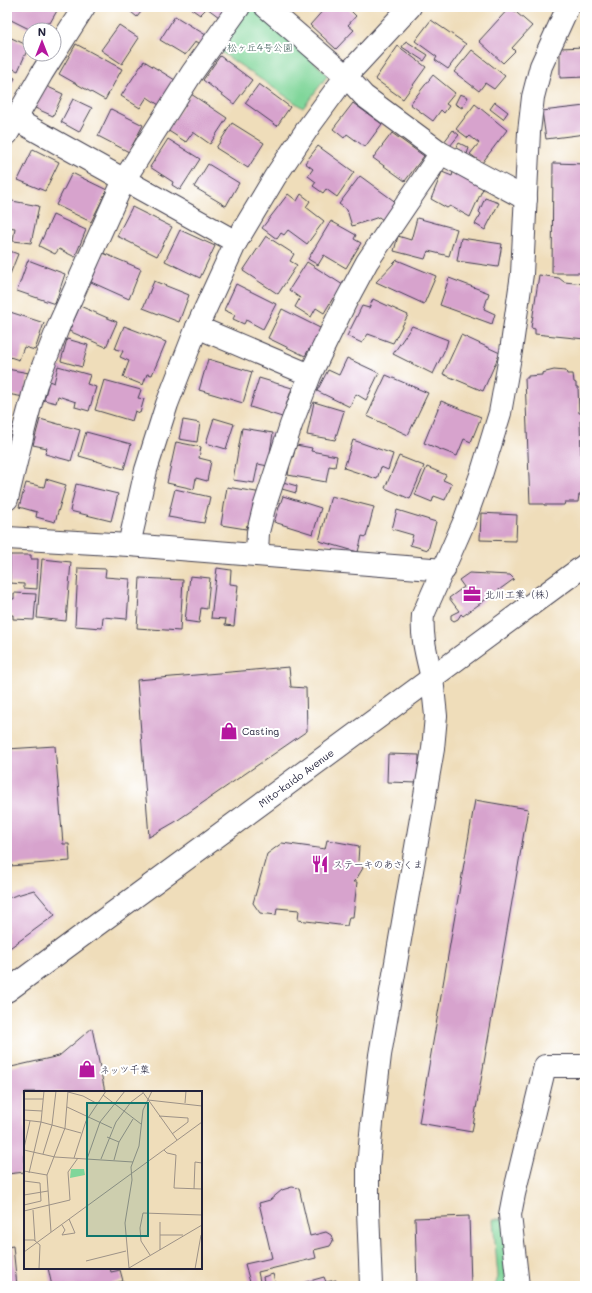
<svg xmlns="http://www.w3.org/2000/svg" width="592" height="1293" font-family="Mali,'Klee One',sans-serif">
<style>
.green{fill:#80d69a;stroke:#517c6a}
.building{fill:#d7a3cd}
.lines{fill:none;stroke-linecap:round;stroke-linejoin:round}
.minor-casing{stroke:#413e4e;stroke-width:24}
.tertiary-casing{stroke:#413e4e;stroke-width:24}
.trunk-casing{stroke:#413e4e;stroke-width:24}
.minor{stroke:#fff;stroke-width:22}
.tertiary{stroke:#fff;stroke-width:22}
.trunk{stroke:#fff;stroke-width:22}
.labels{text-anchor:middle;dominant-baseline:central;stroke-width:4;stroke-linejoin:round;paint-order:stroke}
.park-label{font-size:10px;fill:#43615c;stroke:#fff}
.poi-label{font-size:10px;fill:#22223b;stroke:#fff;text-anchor:start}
.street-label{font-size:10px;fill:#22223b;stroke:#fff}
.inset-road{fill:none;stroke:#9d9287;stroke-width:1}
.view{fill:#0f766e;fill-opacity:0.15;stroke:#0f766e;stroke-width:2}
.inset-edge{fill:none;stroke:#22223b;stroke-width:2}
</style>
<rect width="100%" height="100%" fill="#fff"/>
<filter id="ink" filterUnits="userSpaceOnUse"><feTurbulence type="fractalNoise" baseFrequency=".025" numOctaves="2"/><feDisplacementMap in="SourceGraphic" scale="8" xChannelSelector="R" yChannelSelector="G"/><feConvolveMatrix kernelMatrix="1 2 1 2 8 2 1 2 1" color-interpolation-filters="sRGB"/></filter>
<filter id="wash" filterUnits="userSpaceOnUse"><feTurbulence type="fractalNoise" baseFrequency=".012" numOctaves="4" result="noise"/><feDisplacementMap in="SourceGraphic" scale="16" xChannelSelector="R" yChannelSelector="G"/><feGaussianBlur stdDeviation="0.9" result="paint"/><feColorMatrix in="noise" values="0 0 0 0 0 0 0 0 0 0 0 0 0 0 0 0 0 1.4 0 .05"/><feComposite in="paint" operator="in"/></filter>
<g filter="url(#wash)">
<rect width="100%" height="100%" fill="#efddba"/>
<!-- green -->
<path class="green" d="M251,8L258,10L328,75L303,108L218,50L245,11Z
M493,1219H504L510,1286H495L498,1277Z"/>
<g id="blocks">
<!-- building -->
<path class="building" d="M10,7H54L58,9L50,23H44L40,30H31L7,18V13Z
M125,7H145L137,17Z
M191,7H228L219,17L207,8L200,15L190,8Z
M326,7H347L356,16L348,25L354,30L336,49L310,25Z
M510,7L532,26L512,48L515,51L503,63L479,41Z
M175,16L209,37L203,46L196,41L185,55L160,40Z
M431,20L466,44L448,69L435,60L437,57L415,41Z
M119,25L139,38L122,64L101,50Z
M7,36L29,46L18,71L7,66Z
M406,41L428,55L424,61L402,47Z
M76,44L122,69L105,100L59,74Z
M398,46L426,67L403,99L375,79Z
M585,47V77L560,78V48Z
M472,50L505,76L494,89L485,83L479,91L454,72Z
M220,56L252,80L234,104L203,80Z
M144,61L175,80L159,105L147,97L140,108L121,96Z
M7,75L15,78L7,94Z
M433,75L455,93L446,104L449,106L444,113L441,110L433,121L410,104Z
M259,84L290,107L277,126L245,103Z
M46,86L63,94L53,116L35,108Z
M191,94L227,118L210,144L193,132L186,142L167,130Z
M460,94L468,97L462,108L455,104Z
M73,99L92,108L79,132L61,122Z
M495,102L508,112L503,119L490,109Z
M353,103L382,124L365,147L347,134L344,138L333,129Z
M475,104L507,130L482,163L470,154L479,143L470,136L468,138L456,129Z
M585,106V134L546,139L542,111Z
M111,109L143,125L129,152L98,136Z
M232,123L264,143L248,168L216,148Z
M453,130L459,135L450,146L444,142Z
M392,133L424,156L405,181L373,158Z
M168,139L200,159L180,190L172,185L173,182L150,167Z
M459,143L469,148L467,154L456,148Z
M318,146L354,172L337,197L326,189L323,193L313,186L316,182L308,176L313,169L305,163Z
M33,149L59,162L45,191L18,180Z
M553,163L585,164V273H552Z
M208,164L239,183L226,206L194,187Z
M454,169L485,184L470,217L450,206L447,208L431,199L442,172L452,176Z
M72,173L107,190L91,222L56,205Z
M360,176L397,203L384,221L379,217L352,226L347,210L339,204Z
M288,194L297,201L301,194L310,201L306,207L324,221L307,244L288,230L284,235L281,233L277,239L262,228Z
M485,198L499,203L485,230L475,224L481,214L479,212Z
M7,200L39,206L31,243L13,241L15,228L7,227Z
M132,207L172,227L157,256L117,236Z
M53,215L86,230L75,257L59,249L55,254L39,246Z
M417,218L457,229L449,256L428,251L425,259L394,251L398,236L411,240Z
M331,221L356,235L354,239L361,243L346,268L324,255L318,265L308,259Z
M180,230L215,246L200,278L165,261Z
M266,236L294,254L290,261L297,265L278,294L243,271Z
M461,238L502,244L498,267L457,261Z
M7,250L18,254L7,282Z
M103,253L141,269L129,299L91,282Z
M28,260L65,274L55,304L17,291Z
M397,260L436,276L424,304L376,282Z
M307,262L343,285L335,299L333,298L324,313L316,308L311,317L295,307L300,298L289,290Z
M539,275L559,278L564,282L585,284V339L535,334V329L531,328Z
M449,278L489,293L484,309L495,314L492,324L440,305Z
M154,281L189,295L179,322L143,308Z
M236,284L276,304L263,329L246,320L244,324L233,319L235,315L224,310Z
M373,299L408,315L393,343L368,334L362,343L347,336L362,306L369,308Z
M80,306L117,322L106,347L69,331Z
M282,309L322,329L311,350L309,349L305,356L268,338Z
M7,311L44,323L35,350L24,347L19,360L7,356Z
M124,326L166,342L152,375L147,374L143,385L123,377L129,361L120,357L123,351L115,349Z
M412,326L448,340L446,347L433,374L393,354Z
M461,335L500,353L483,391L443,374Z
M67,339L88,345L82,367L61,361Z
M347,358L379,373L366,400L356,394L350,407L317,391L328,370L339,375Z
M208,359L252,372L243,403L199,390Z
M58,366L90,375L87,384L96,387L89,411L75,407L76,402L58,396L56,403L44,400L49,381L54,383Z
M7,369L29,373L24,397L7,394Z
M554,370L566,371L567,374H573L574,382L576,383V387H578L579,413H585V421H580L581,454H585V463H583L582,475H585V484H582L583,494L579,495L578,502H565L564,505H544V504H530L525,378H528V376L542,375V373Z
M386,375L428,393L408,435L367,416Z
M259,378L292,388L282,417L250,407Z
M104,380L141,390L138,398L144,399L140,413L135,411L132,421L95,410Z
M441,401L481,417L471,442L464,439L457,456L424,443Z
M314,402L344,411L335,440L307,435Z
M214,418L234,424L226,449L206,443Z
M40,419L80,430L71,461L45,454L47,448L33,445Z
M183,420L200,423L197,442L179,439Z
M7,423L15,425L7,444Z
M242,428L273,433L268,466L258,464L254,483L233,480Z
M86,432L131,444L124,469L79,456Z
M353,440L393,454L388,470L381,467L377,479L344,468Z
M176,442L201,447L199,458L211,461L207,481L196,478L194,489L167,483Z
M296,445L312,448L311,451L337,456L335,467L329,466L326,482L288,475L291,457L293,458Z
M399,456L424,466L410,499L385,488Z
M427,467L446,475L443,480L452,484L445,500L434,496L432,502L415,495Z
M46,479L66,485L55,522L36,517L37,512L19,507L26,483L44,487Z
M283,482L297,486L296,493L282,489Z
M76,484L118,494L111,521L70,511Z
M227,487L262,493L256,527L247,525L246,529L221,525Z
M175,489L210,497L204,523L168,517Z
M283,496L321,508L313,534L274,522Z
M331,496L374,507L366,537L362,536L358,552L319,541Z
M397,510L436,522L428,550L410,545L413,535L392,529Z
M481,513L517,515L516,541L480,540Z
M10,555H31V559H38L37,589L24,588V584L10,583Z
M42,559L71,562L66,621L37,618Z
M78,568L106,569L105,577L130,579L127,619L103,617L102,628L75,626Z
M217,568L231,570L230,584L238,585L234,626L225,625L226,619L211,618Z
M469,573L510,575L514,579L463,616L461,614L458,619L454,621L451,619V615L459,611L449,598L464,587L459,580Z
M190,576L210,578L207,609L201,608L199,623L185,621Z
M140,578L183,580L180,631L137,628Z
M14,593L36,594L34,620L13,619V615H7V599H14Z
M289,667L291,687L306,688L307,731L175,822L149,837L137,680Z
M55,746L63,844H69L70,861L10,866L8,841H7V749Z
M388,754L419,755V781L418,783L387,782Z
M475,800L528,809L472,1132L419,1123Z
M327,840L359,846L358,861L363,868L357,878L353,882H357L353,917H349L347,926L298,920L299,910L277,908L276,915L260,913L253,903L267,854L282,843L325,849Z
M34,890L55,915L7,950V898Z
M92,1028L105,1092H25V1172L7,1174V1068L59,1056Z
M292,1187L299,1188L310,1236L326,1232L331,1235L333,1241L330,1246L314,1250L316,1258L258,1272L261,1286H251L245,1264L272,1258L259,1203L270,1200L282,1190Z
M469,1216L471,1286H417L415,1218Z
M13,1246L17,1286H7V1247Z
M48,1268H110L111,1272L120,1270L123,1281L110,1284V1286H52Z
M273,1274L276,1286H265L263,1277Z
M324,1277L326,1282L336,1280L337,1286H292Z"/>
</g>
</g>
<g filter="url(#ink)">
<use href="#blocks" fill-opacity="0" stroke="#413e4e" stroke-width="1"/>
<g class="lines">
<!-- minor casing -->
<g class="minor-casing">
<path id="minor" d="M266,7L346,76L364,96L441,153L526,199
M7,115L15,119L236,242
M197,327L310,375
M7,499L26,421L36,384L59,325L124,180L192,73L239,7
M257,554L258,532L264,508L291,425L310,375L346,301L367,262L441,153
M371,1286L368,1210V1167L372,1123L380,1055L433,749L436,716L432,678
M518,1286L510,1215L514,1194L545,1066H585"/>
</g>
<!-- tertiary casing -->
<g class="tertiary-casing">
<path id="tertiary" d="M54,54L84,7
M7,134L42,73L54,54
M7,538L129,545L444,570
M129,545L146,470L167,404L197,327L236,242L275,177L310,125L346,76L410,7
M432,678C427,657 421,637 423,615L464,522L481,475L500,413L511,351L522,274L529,132L533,97L541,66L568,7"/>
</g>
<!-- trunk casing -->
<g class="trunk-casing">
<g id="trunk">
<path id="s1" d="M7,991L585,565"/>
</g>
</g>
<!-- minor -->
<use href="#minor" class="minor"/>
<!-- tertiary -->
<use href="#tertiary" class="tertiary"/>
<!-- trunk -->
<use href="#trunk" class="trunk"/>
</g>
</g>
<!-- icons -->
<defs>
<g id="office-bare" transform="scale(1.38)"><path d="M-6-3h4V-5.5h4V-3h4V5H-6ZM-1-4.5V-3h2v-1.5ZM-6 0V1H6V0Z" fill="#b5179e" stroke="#fff" stroke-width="2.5" paint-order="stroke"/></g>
<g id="shop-bare" transform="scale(1.38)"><path d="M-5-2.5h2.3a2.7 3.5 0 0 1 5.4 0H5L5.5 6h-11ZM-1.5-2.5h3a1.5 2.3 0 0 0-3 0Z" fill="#b5179e" stroke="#fff" stroke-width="2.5" paint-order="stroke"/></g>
<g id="restaurant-bare" transform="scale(1.38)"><path d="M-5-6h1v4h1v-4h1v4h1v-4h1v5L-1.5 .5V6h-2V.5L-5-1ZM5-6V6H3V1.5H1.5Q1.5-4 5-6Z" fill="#b5179e" stroke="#fff" stroke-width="2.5" paint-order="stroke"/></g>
</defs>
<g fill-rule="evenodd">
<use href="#office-bare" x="472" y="594"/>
<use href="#shop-bare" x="229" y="731"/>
<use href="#restaurant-bare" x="320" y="864"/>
<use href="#shop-bare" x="87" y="1069"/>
</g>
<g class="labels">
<!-- park labels -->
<g class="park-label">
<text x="260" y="47">松ヶ丘4号公園</text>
</g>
<!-- poi labels -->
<g class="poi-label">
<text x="485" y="594">北川工業（株）</text>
<text x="242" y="731">Casting</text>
<text x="333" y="864">ステーキのあさくま</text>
<text x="100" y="1069">ネッツ千葉</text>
</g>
<!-- street labels -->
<g class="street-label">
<text stroke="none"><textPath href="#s1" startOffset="359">Mito-kaido Avenue</textPath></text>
</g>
</g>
<!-- overview -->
<g transform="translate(24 1091)">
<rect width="178" height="178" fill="#efddba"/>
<path d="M47,78H60L61,84L46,87Z" fill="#80d69a"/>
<path class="inset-road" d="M118,0L153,49M44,1L59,5L72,12M79,4L117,33M0,8H19M124,9L178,15M161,12L162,0M43,16L88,37M0,19L18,20M135,25L164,27V31L148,43M0,29L17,31L57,42M83,46L95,51M0,57L6,30M0,59L31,66L109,71M140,59L143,62L152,64L150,97L178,98M19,63L28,34L32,0M50,67L62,30L82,0M63,68L76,31L101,0M77,68L92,31L107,11L119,2M90,69L95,51L109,28M0,80L23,84M5,82L17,31L20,0M0,90L16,92L17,110L0,114M170,98L171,71L178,72M0,104L24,100M9,119L11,150M0,120L46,109L44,81L54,67M136,131V159M38,134L41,139L38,144L51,142L45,128M27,141L23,84L41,37L44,0M136,144H159M0,149H10L16,154L15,178M0,161L178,31M126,164L117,150L116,137L119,122L178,124M62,170L102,160M105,177L101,132L108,89L107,76L115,55L119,19L128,0M105,177L178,134M171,178L177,144"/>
<path class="view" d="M63,12H124V145H63Z"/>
<rect width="178" height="178" class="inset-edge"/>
</g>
<!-- margin -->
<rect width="592" height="1293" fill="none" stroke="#fff" stroke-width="24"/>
<!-- north arrow -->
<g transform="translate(42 42)"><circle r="19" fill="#ffffff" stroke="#a7a7b1"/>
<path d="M0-3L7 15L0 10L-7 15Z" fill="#b5179e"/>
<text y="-6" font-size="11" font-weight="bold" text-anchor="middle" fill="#22223b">N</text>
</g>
</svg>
